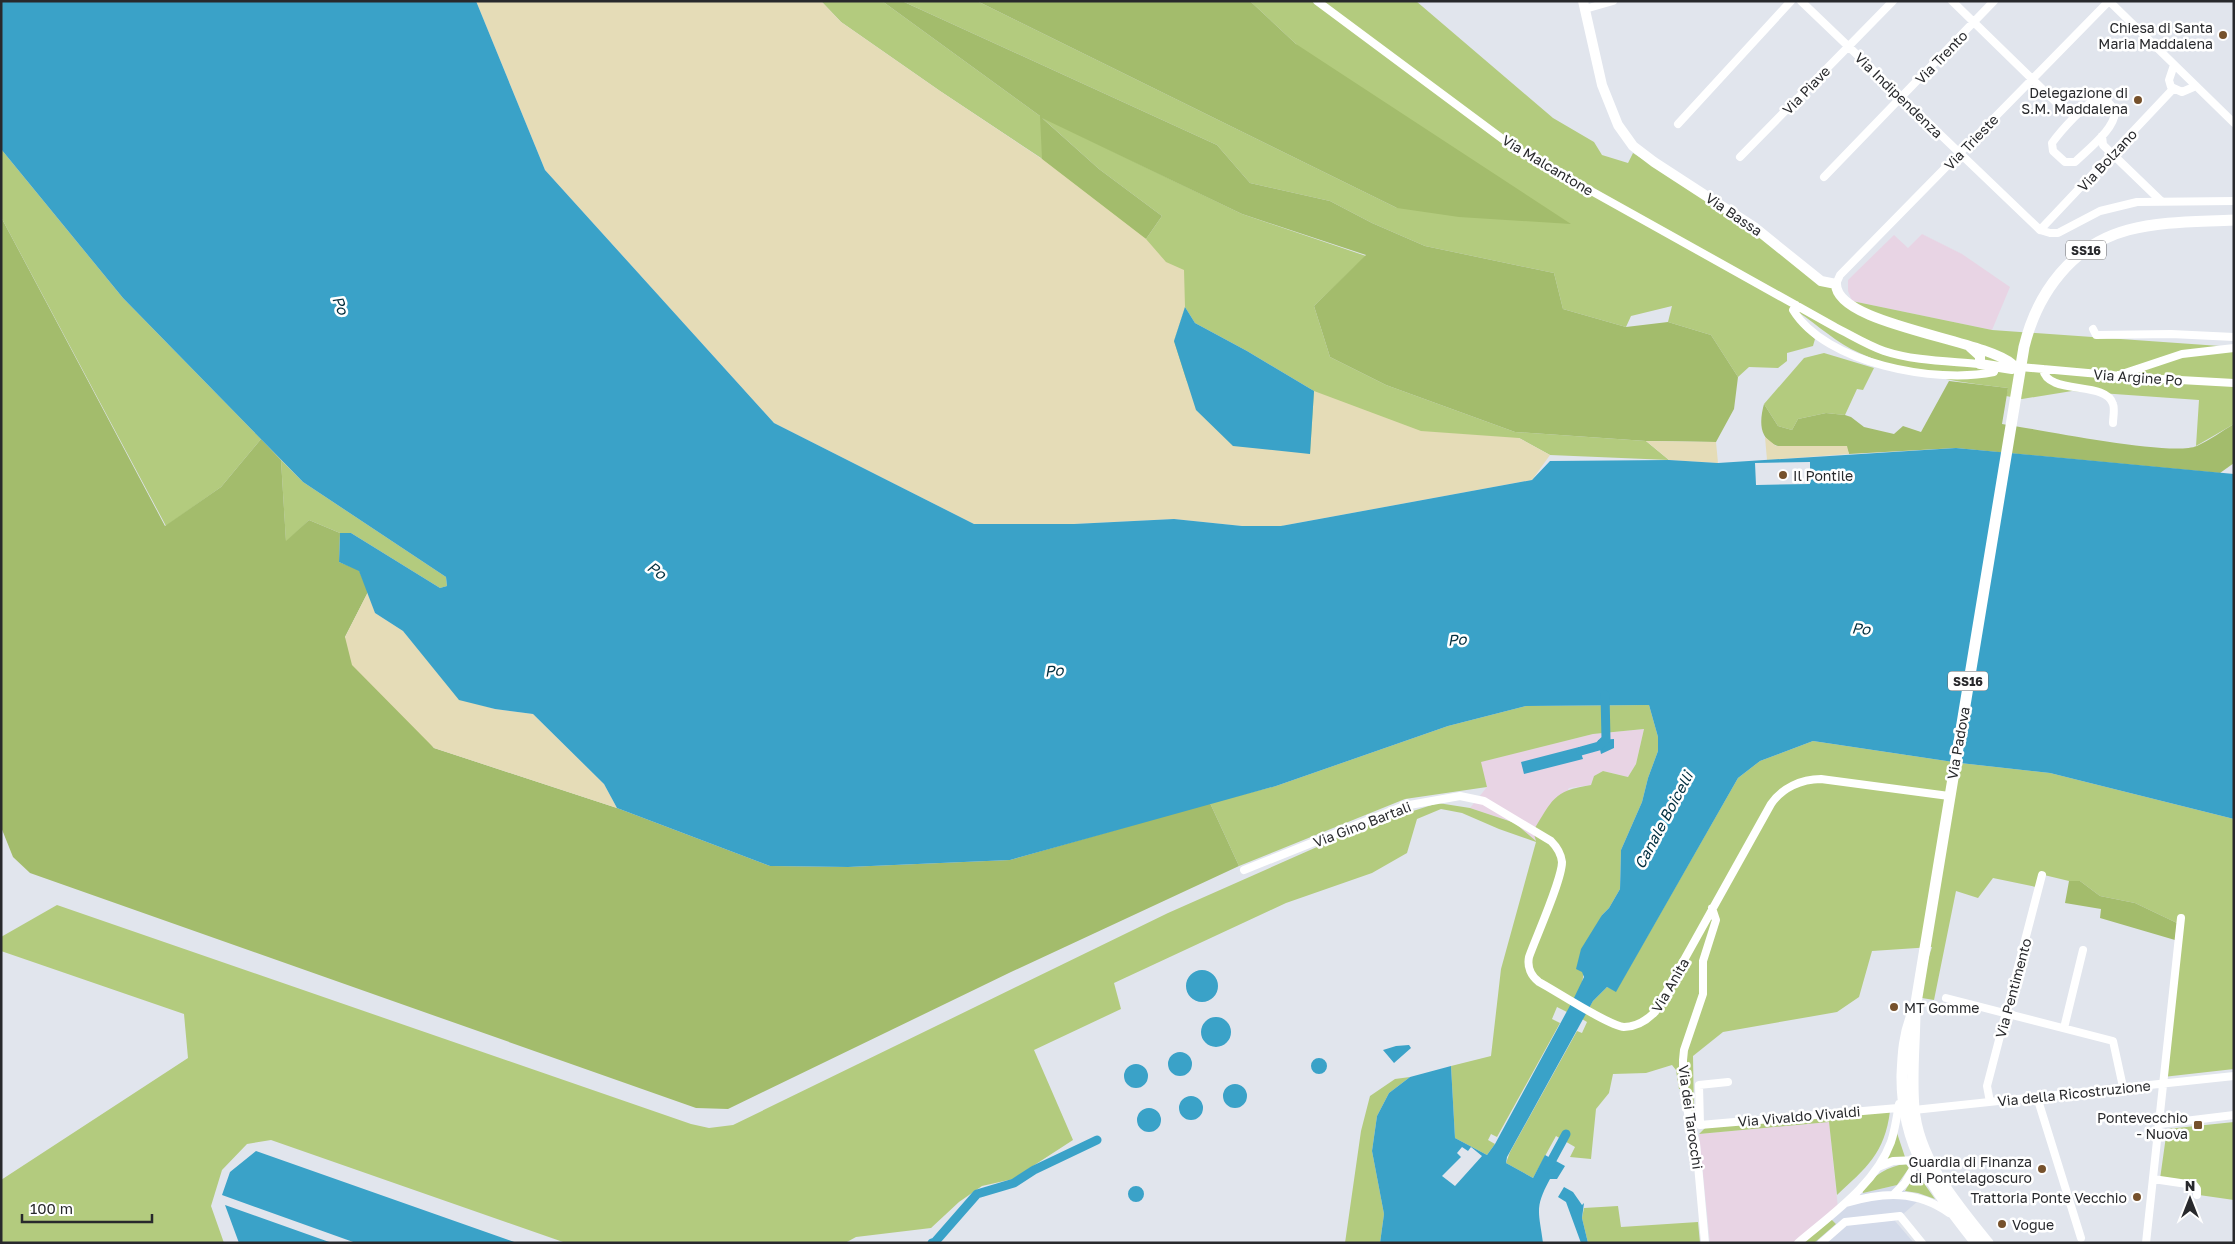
<svg xmlns="http://www.w3.org/2000/svg" width="2235" height="1244" font-family="'Golos Text',sans-serif">
<style>
.built{fill:#d3dae9}
.industrial{fill:#e8d4e4}
.green{fill:#b3cb7e;fill-rule:evenodd}
.forest{fill:#a3bc6c}
.sand{fill:#e5dcb7}
.water{fill:#3aa2c8}
.pier{fill:#e1e5ed}
.lines{fill:none;stroke-linecap:round;stroke-linejoin:round}
.canal{stroke:#3aa2c8;stroke-width:9}
.street{stroke:#fff;stroke-width:8}
.secondary{stroke:#fff;stroke-width:10}
.primary{stroke:#fff;stroke-width:11}
.poi-dot{fill:#76512c;stroke:#fff;stroke-width:2}
.labels{text-anchor:middle;dominant-baseline:central;stroke-width:5;stroke-linejoin:round;paint-order:stroke}
.shield{fill:#fff;stroke:#68696b;stroke-width:1}
.shield-label{font-size:12px;font-weight:bold;fill:#28292c}
.poi-label{font-size:14px;fill:#28292c;stroke:#fff;text-anchor:end}
.street-label{font-size:14px;fill:#28292c;stroke:#fff}
.water-label{font-size:15px;font-style:italic;fill:#002e3e;stroke:#fff}
</style>
<rect width="100%" height="100%" fill="#e1e5ed"/>
<!-- built -->
<path class="built" d="M1897,1185L1918,1201L1895,1221L1914,1243H1814L1836,1224L1831,1219L1838,1208L1863,1193Z"/>
<!-- industrial -->
<path class="industrial" d="M1922,234L1962,254L2010,287L1992,330L1852,301L1848,291V280L1894,235L1908,248Z
M1644,729L1636,764L1628,777L1603,771L1594,776L1591,785L1569,788L1536,841L1515,823L1470,808L1487,787L1480,762L1593,734Z
M1829,1122L1838,1208L1799,1243H1710L1699,1134Z"/>
<!-- green -->
<path class="green" d="M821,1H882L1040,116L1242,214L1366,256L1314,306L1330,357L1386,385L1515,432L1646,441L1669,460L1550,455L1519,438L1281,526L1041,158L940,91L841,22ZM1041,117L1099,169L1162,216L1146,239ZM1185,307L1195,323L1247,351L1314,391L1174,341Z
M902,1H977L1397,208L1296,44L1250,1H1416L1553,118L1594,142L1602,155L1628,163L1633,153L1719,208L1852,301L1992,330L2234,347V424L2196,446L2199,400L2072,391L2022,399L2006,396L2008,388C1954,382 1899,373 1851,349C1829,337 1812,320 1790,307L1803,328L1815,339L1813,346L1787,353V361L1778,368L1749,367L1738,377L1711,335L1668,322L1672,306L1631,316L1626,327L1563,309L1554,273L1425,246L1372,223L1330,201L1250,183L1217,145Z
M1,149L123,298L261,439L221,487L166,526L1,217Z
M1824,353L1874,368L1863,390L1857,389L1845,415L1826,413L1798,419L1792,430L1778,426L1764,404L1804,358Z
M281,460L303,482L446,577L447,586L440,588L351,533H340L309,520L286,542Z
M1649,705L1658,737V751L1648,778L1642,802L1621,850L1620,889L1609,908L1602,915L1583,972C1585,984 1573,1002 1567,1012L1557,1007L1552,1019L1560,1023L1497,1137L1491,1134L1488,1140L1495,1144L1487,1155L1455,1138L1451,1066L1491,1056L1501,969L1536,842L1499,829L1462,813L1441,809L1417,819L1407,853L1372,873L1286,903L1114,983L1121,1009L1034,1050L1073,1140L1013,1179L982,1186L959,1202L931,1228L856,1237L845,1243H566L271,1140L247,1144L222,1170L211,1206L224,1243H1V1180L188,1058L184,1014L1,951V937L57,905L691,1124L709,1128L733,1125L1168,913L1360,828L1438,803L1470,808L1515,823L1536,841L1533,831C1553,800 1552,791 1591,785L1594,776L1603,771L1628,777L1636,764L1644,729L1593,734L1481,762L1487,787L1405,799L1239,866L1210,803L1276,786L1448,726L1526,706Z
M1813,741L1960,763L2050,773L2234,819V1069L2163,1077L2177,923L2135,903L2100,896L2080,881H2069L2040,874L2036,887L1993,878L1978,898L1956,891L1934,1000L1916,997L1932,947L1872,951L1859,997L1837,1012L1723,1032L1693,1056L1694,1114L1691,1115L1687,1088L1679,1089L1676,1070L1672,1065L1646,1073L1613,1074L1609,1093L1596,1109L1591,1159L1570,1157L1575,1147L1556,1136L1533,1178L1506,1163L1510,1152L1577,1031L1582,1033L1587,1022L1582,1019L1593,1001L1607,987L1616,991L1738,778L1760,761Z
M1410,1077L1389,1093L1377,1116L1372,1151L1384,1214L1380,1243H1345L1361,1131L1370,1096L1395,1079Z
M1890,1111C1885,1153 1866,1168 1837,1195L1829,1122L1699,1134L1706,1127Z
M2234,1122V1200L2199,1195V1189L2160,1179L2167,1129Z
M1897,1133L1905,1157H1895L1886,1161Z
M1906,1164L1909,1168L1897,1185L1863,1193L1861,1188C1875,1176 1887,1166 1906,1164Z
M1916,1172L1935,1199L1918,1193L1905,1191Z
M1618,1206L1621,1227L1698,1222L1700,1243H1588L1582,1218L1584,1208Z
M1831,1219L1836,1224L1814,1243H1803Z"/>
<!-- forest -->
<path class="forest" d="M882,1H902L1217,145L1250,183L1330,201L1372,223L1425,246L1554,273L1563,309L1626,327L1668,322L1711,335L1738,377L1734,409L1716,442L1646,441L1515,432L1386,385L1330,357L1314,306L1366,255L1242,214L1042,118L1099,169L1162,216L1146,239L1042,159L1040,116Z
M977,1H1250L1296,44L1571,224L1459,217L1397,208Z
M1,217L165,526L221,487L261,439L281,460L286,541L309,520L340,533L339,562L359,570L368,592L345,637L434,748L617,808L770,866L848,867L1010,860L1210,803L1239,866L1011,972L728,1109L696,1108L30,873L13,857L1,827Z
M1949,381L2008,388L2002,424C2038,429 2170,457 2197,446C2210,440 2222,431 2234,424V463L2220,473L1956,448L1849,454L1846,446C1835,446 1782,449 1775,445C1758,437 1760,419 1764,404L1778,426L1792,430L1798,419L1826,413L1845,415L1851,417L1864,427L1894,434L1903,426L1921,432Z
M2069,881H2080L2100,896L2135,903L2177,923L2175,940L2100,918L2101,909L2065,903Z"/>
<!-- sand -->
<path class="sand" d="M476,1H821L841,22L940,91L1042,159L1146,239L1166,262L1184,270L1185,307L1174,341L1187,382L1310,454L1314,391L1421,431L1519,438L1550,455L1532,480L1281,526H1242L1174,519L1074,524H974L774,423L545,170Z
M1765,437L1776,446H1847L1849,454L1767,460Z
M1646,441L1716,442L1718,463L1669,460Z
M368,592L375,613L403,631L459,699L495,709L533,714L604,784L617,808L434,748L352,665L345,637Z"/>
<!-- water -->
<path class="water" d="M1,1H476L545,170L774,423L974,524H1074L1174,519L1242,526H1281L1532,480L1550,461L1669,460L1718,463L1956,448L2234,474V819L2050,773L1960,763L1813,741L1760,761L1738,778L1616,992L1607,987L1593,1001L1507,1157L1506,1163L1533,1178L1545,1155L1565,1166L1557,1179H1550C1534,1208 1539,1212 1543,1243H1380L1384,1214L1372,1151L1377,1116L1389,1093L1410,1077L1451,1066L1455,1138L1487,1155L1495,1144L1573,1000L1584,977L1582,972L1576,969L1581,949L1602,915L1609,908L1620,889L1621,850L1642,802L1648,778L1658,751V737L1649,705L1526,706L1448,726L1276,786L1010,860L848,867L770,866L617,808L604,784L533,714L495,709L459,700L403,631L375,613L359,571L339,562L340,533H351L440,588L447,586L446,577L303,482L123,298L1,149Z
M1185,307L1195,323L1247,351L1314,391L1310,454L1233,446L1196,410L1174,341Z
M1614,739V748L1601,754L1598,740Z
M1579,747L1583,759L1524,774L1521,762Z
M1186 986a16 16 0 1 1 32 0a16 16 0 1 1-32 0Z
M1201 1032a15 15 0 1 1 30 0a15 15 0 1 1-30 0Z
M1409,1045L1411,1048L1394,1063L1383,1050L1396,1046Z
M1168 1064a12 12 0 1 1 24 0a12 12 0 1 1-24 0Z
M1311 1066a8 8 0 1 1 16 0a8 8 0 1 1-16 0Z
M1124 1076a12 12 0 1 1 24 0a12 12 0 1 1-24 0Z
M1223 1096a12 12 0 1 1 24 0a12 12 0 1 1-24 0Z
M1179 1108a12 12 0 1 1 24 0a12 12 0 1 1-24 0Z
M1137 1120a12 12 0 1 1 24 0a12 12 0 1 1-24 0Z
M256,1151L517,1243H356L222,1195L230,1172Z
M1128 1194a8 8 0 1 1 16 0a8 8 0 1 1-16 0Z
M1564,1187L1573,1192L1582,1205L1584,1203L1582,1218L1588,1243H1581L1566,1202L1558,1197Z
M225,1205L332,1243H239Z"/>
<!-- pier -->
<path class="pier" d="M1810,462V484L1756,485L1755,463Z
M1462,1147L1468,1151L1471,1147L1482,1156L1455,1186L1442,1176L1461,1157L1457,1153Z"/>
<g class="lines">
<!-- canal -->
<path class="canal" d="M1581,751L1599,746L1606,739L1605,695
M1547,1169L1566,1134
M932,1243L935,1242L977,1194L1014,1183L1034,1170L1097,1140"/>
<!-- street -->
<path class="street" d="M1317,1L1516,149L1835,327C1851,335 1867,345 1884,351C1914,361 1948,361 1980,364
M1801,1L2040,230L2050,233H2058L2100,211L2137,202L2234,201
M1952,1L2066,112L2077,114
M2109,1L2234,123
M1585,9L1613,1
M2174,65L2169,80L2171,87L2182,92L2196,86
M2098,99L2107,101L2114,109C2120,125 2086,151 2075,162H2065L2053,151L2052,143C2060,132 2086,102 2098,99Z
M1678,124L1791,1
M2102,136L2103,145L2161,201
M1740,157L1893,1
M1824,177L1994,1
M2040,230L2173,89
M1836,284L1840,275L2109,1
M1796,305L1793,310C1826,364 1936,384 1994,372L1996,366
M2093,329L2096,335L2171,334L2234,337
M2020,367L2144,378L2234,383
M2043,369C2047,396 2106,380 2113,404C2115,409 2113,418 2113,423
M2119,375L2182,354L2234,348
M1244,870L1404,806L1460,796L1484,801L1551,841C1557,847 1561,853 1562,862C1562,880 1536,937 1529,957C1527,967 1531,976 1539,982C1556,991 1609,1026 1624,1027C1636,1027 1647,1020 1655,1012L1771,804C1782,788 1801,779 1821,779L1949,796
M1946,998L2113,1041L2123,1087
M2064,1028L2083,950
M1728,1082L1699,1085L1700,1125L1898,1108
M2037,1097L2081,1238
M1990,1102L1987,1086L2042,875
M1914,1110L2234,1076
M2160,1124L2234,1115
M1878,1167L1893,1161L1918,1160L1905,1183L1894,1194
M2153,1179L2194,1185L2197,1189V1195
M1846,1203C1883,1192 1917,1190 1949,1213
M1705,1243L1696,1143L1690,1126L1683,1081V1060L1684,1050L1703,994V961L1716,920L1712,908
M1798,1243C1832,1214 1875,1185 1891,1142C1895,1130 1897,1116 1899,1104
M1821,1243L1845,1222L1900,1216L1922,1243
M2146,1243L2181,918"/>
<!-- secondary -->
<path class="secondary" d="M1583,1L1602,85L1618,125L1633,146L1654,162L1754,227L1821,281L1836,284C1836,325 1984,339 2012,364
M1970,347L1980,356V364L2012,369L2019,367"/>
<!-- primary -->
<path class="primary" d="M1912,1015C1904,1035 1903,1053 1902,1075C1901,1146 1934,1190 1976,1243
M1988,1243C1957,1204 1918,1160 1914,1108C1911,1075 1915,1042 1915,1009L2024,347C2037,293 2072,245 2128,230C2162,221 2199,222 2234,220"/>
</g>
<!-- markers -->
<g class="poi-dot">
<circle cx="2223" cy="35" r="5"/>
<circle cx="2138" cy="100" r="5"/>
<circle cx="1783" cy="475" r="5"/>
<circle cx="1894" cy="1007" r="5"/>
<rect x="2193" y="1120" width="10" height="10" rx="2.5"/>
<circle cx="2042" cy="1169" r="5"/>
<circle cx="2137" cy="1197" r="5"/>
<circle cx="2002" cy="1224" r="5"/>
</g>
<g class="labels">
<!-- shield labels -->
<g class="shield">
<rect x="2066" y="240.5" width="40" height="19" rx="4"/>
<rect x="1948" y="671.5" width="40" height="19" rx="4"/>
</g>
<g class="shield-label">
<text x="2086" y="250">SS16</text>
<text x="1968" y="681">SS16</text>
</g>
<!-- poi labels -->
<g class="poi-label">
<text x="2213" y="27">Chiesa di Santa<tspan x="2213" dy="16">Maria Maddalena</tspan></text>
<text x="2128" y="92">Delegazione di<tspan x="2128" dy="16">S.M. Maddalena</tspan></text>
<text x="1793" y="475" text-anchor="start">Il Pontile</text>
<text x="1904" y="1007" text-anchor="start">MT Gomme</text>
<text x="2188" y="1117">Pontevecchio<tspan x="2188" dy="16">- Nuova</tspan></text>
<text x="2032" y="1161">Guardia di Finanza<tspan x="2032" dy="16">di Pontelagoscuro</tspan></text>
<text x="2127" y="1197">Trattoria Ponte Vecchio</text>
<text x="2012" y="1224" text-anchor="start">Vogue</text>
</g>
<!-- street labels -->
<g class="street-label">
<text transform="translate(1941 57) rotate(-46)">Via Trento</text>
<text transform="translate(1806 90) rotate(-46)">Via Piave</text>
<text transform="translate(1899 95) rotate(44)">Via Indipendenza</text>
<text transform="translate(1971 142) rotate(-46)">Via Trieste</text>
<text transform="translate(2107 160) rotate(-47)">Via Bolzano</text>
<text transform="translate(1548 165) rotate(31)">Via Malcantone</text>
<text transform="translate(1734 214) rotate(34)">Via Bassa</text>
<text transform="translate(2138 377) rotate(4)">Via Argine Po</text>
<text transform="translate(1958 743) rotate(-80)">Via Padova</text>
<text transform="translate(1362 824) rotate(-21)">Via Gino Bartali</text>
<text transform="translate(1670 985) rotate(-60)">Via Anita</text>
<text transform="translate(2013 988) rotate(-75)">Via Pentimento</text>
<text transform="translate(2074 1093) rotate(-6)">Via della Ricostruzione</text>
<text transform="translate(1799 1116) rotate(-5)">Via Vivaldo Vivaldi</text>
<text transform="translate(1691 1117) rotate(82)">Via dei Tarocchi</text>
</g>
<!-- water labels -->
<g class="water-label">
<text transform="translate(341 305) rotate(68)">Po</text>
<text transform="translate(657 570) rotate(36)">Po</text>
<text transform="translate(1861 628) rotate(5)">Po</text>
<text transform="translate(1457 639) rotate(-4)">Po</text>
<text transform="translate(1054 670) rotate(-4)">Po</text>
<text transform="translate(1663 820) rotate(-62)">Canale Boicelli</text>
</g>
</g>
<!-- border -->
<rect width="2235" height="1244" fill="none" stroke="#28292c" stroke-width="5"/>
<!-- north arrow -->
<g transform="translate(2190 1199)" stroke="#ffffff" stroke-width="4" paint-order="stroke">
<path d="M0-4L9 19L0 12L-9 19Z" fill="#28292c"/>
<text y="-8" font-size="14" font-weight="bold" text-anchor="middle" fill="#28292c">N</text>
</g>
<!-- scale -->
<path d="M22 1214v8h130v-8" fill="none" stroke="#28292c" stroke-width="2.5"/>
<text x="30" y="1214" font-size="15" fill="#28292c" stroke="#ffffff" stroke-width="4" paint-order="stroke">100 m</text>
</svg>
